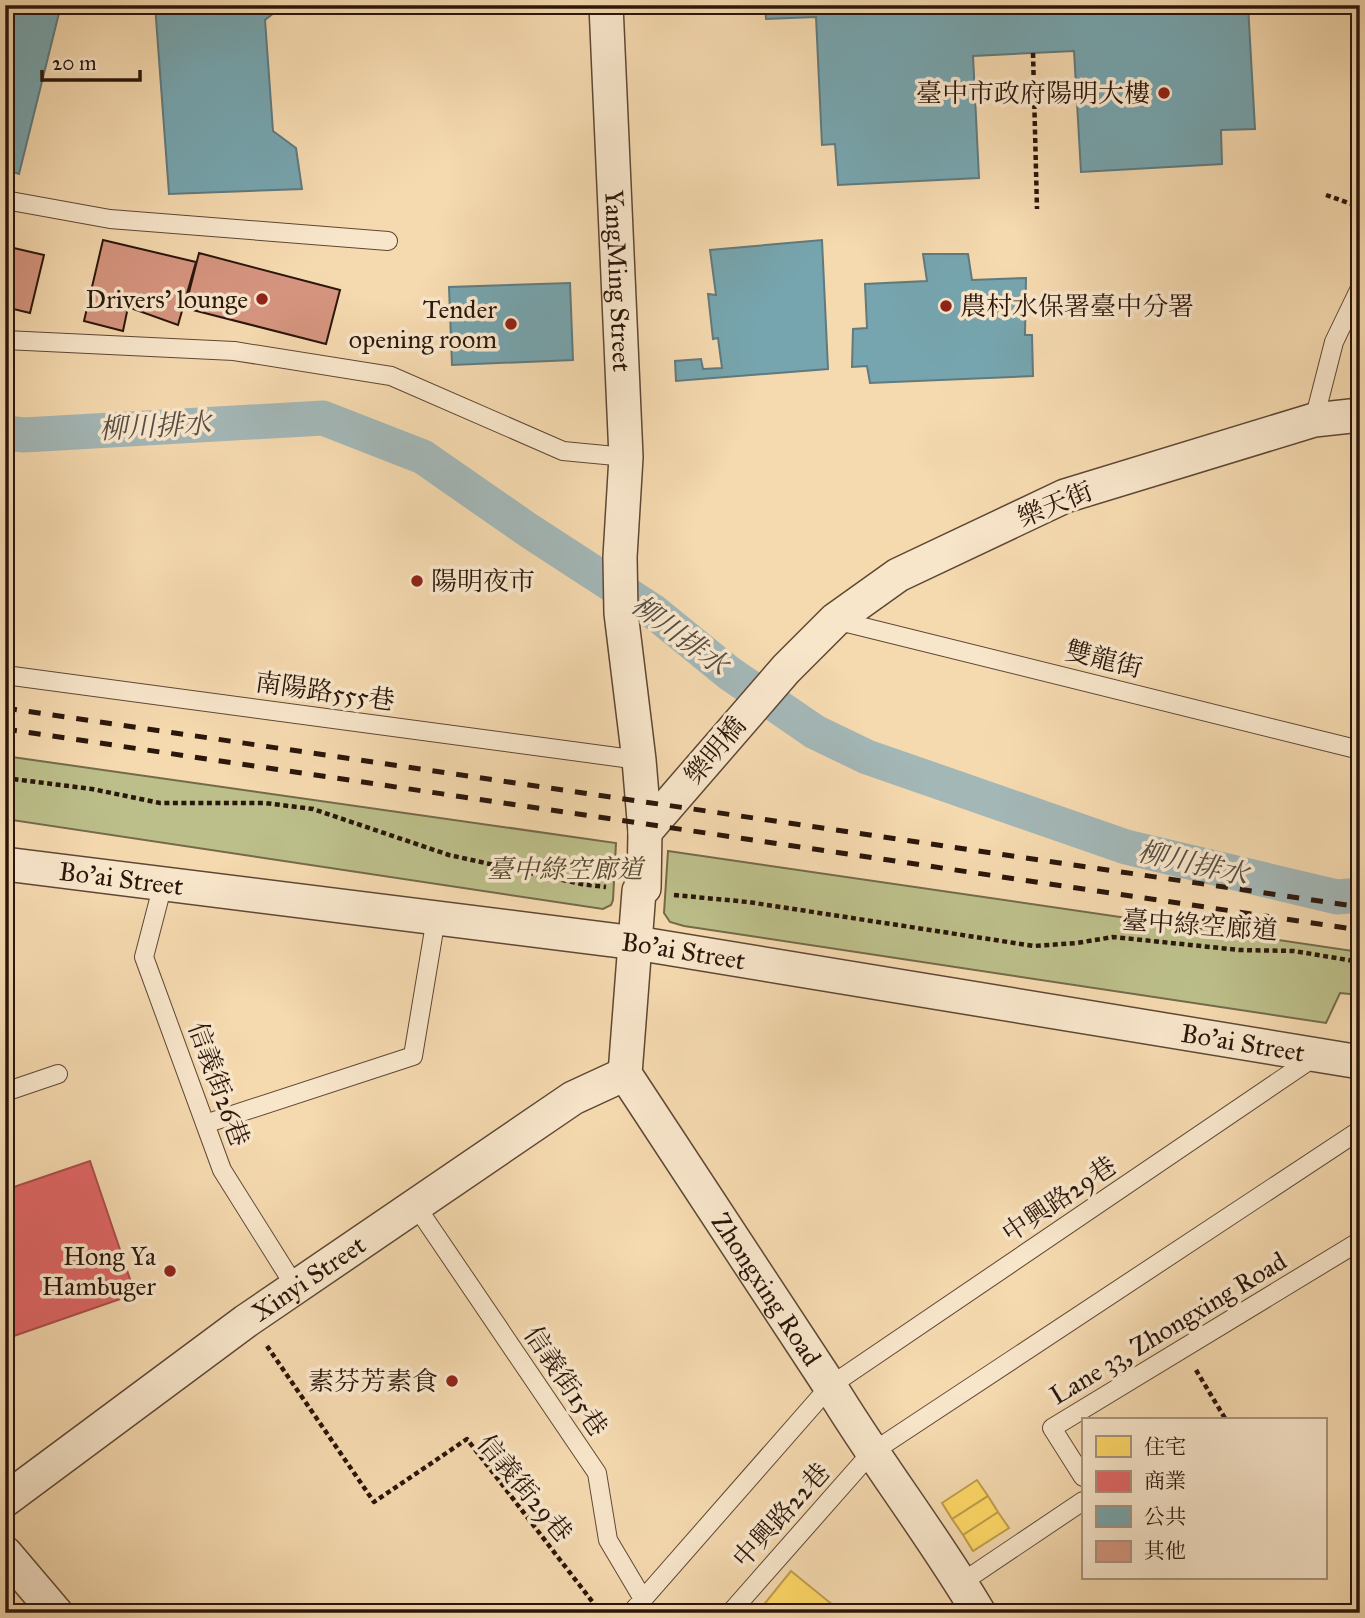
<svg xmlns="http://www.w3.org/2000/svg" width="1365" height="1618" font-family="'IM FELL Great Primer','Noto Serif TC',serif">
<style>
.green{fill:#bcbf8a;stroke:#746a4a;stroke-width:2}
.homes{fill:#ffd966;stroke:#bf9e4b;stroke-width:2}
.shops{fill:#e06666;stroke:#aa4e4b;stroke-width:2}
.public{fill:#76a5af;stroke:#607a7e;stroke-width:2}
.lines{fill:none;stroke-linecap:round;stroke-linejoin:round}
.canal{stroke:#a3b7b7;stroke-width:35}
.building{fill:#d69580;stroke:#2b160b;stroke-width:2}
.lane-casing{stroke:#5e4734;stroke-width:20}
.street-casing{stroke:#5e4734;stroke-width:36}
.path{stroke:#2b160b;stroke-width:4.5;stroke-dasharray:5 3.5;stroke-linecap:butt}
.lane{stroke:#f8e6cb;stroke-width:18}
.street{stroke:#f8e6cb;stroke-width:33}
.rail{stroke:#2b160b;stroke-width:5;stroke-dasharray:12 12;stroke-linecap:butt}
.poi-dot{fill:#8f2418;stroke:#f8e6cb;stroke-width:2.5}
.labels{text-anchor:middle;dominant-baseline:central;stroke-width:7;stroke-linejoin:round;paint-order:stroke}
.poi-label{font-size:26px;fill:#2b160b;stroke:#f8e6cb;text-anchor:end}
.street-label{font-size:26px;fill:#2b160b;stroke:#f8e6cb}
.park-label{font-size:26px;font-style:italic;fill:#564931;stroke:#f8e6cb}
.water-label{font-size:28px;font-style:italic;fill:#554e47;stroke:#f8e6cb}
</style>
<rect width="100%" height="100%" fill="#f5d9af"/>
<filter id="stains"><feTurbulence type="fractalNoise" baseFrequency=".00286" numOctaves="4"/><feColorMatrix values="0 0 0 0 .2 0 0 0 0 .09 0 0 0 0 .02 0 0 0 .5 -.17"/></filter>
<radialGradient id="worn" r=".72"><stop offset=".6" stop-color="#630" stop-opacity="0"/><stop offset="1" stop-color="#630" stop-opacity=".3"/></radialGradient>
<!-- green -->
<path class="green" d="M5,756L616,843L613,900L611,905L603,909L5,819Z
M668,851L1360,952V995L1340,993L1326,1023L684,926L670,922L664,913Z"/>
<!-- homes -->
<path class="homes" d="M977,1480L988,1496L952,1519L942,1503Z
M988,1496L998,1512L963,1535L952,1519Z
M998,1512L1009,1528L973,1551L963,1535Z
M791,1571L839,1610L838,1613H757Z
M9,1601L19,1613H5V1604Z"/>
<!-- shops -->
<path class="shops" d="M90,1161L135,1294L5,1339V1190Z"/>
<!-- public -->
<path class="public" d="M5,5H61L19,174L5,169Z
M155,5H284L265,20L273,131L296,148L302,189L169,194Z
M765,5H1248L1255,129L1221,130L1222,164L1081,172L1074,51L973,56L979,178L838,185L835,144L822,145L816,17L766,19Z
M822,240L828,369L676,381L675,361L701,359L703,369L722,368L718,338L713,339L708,294L716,295L710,250Z
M923,254H968L972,280L1026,278L1025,335H1032L1033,376L870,383L867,366L852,367L853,329L867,328L865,284L927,281Z
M570,283L573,360L452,365L449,287Z"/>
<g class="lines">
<!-- canal -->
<path class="canal" d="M5,433L24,435L323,418L423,457L528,530L654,612L729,673L815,732L867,757L1126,847L1337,897L1360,895"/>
</g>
<!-- building -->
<path class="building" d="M103,240L196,262L178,325L128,307L123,331L84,321Z
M5,246L44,255L30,313L5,307Z
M199,253L340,290L326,344L185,308Z"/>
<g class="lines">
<!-- lane casing -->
<g class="lane-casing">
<path id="lane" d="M5,200L110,219L388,241
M5,340L234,351L391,376L563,451L626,457
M1314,420L1334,342L1360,288
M835,620L1360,750
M5,675L639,760
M163,884L144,957L222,1170L296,1288
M5,1092L58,1074
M205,1124L413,1056L436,918
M416,1206L597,1473L608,1540L643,1599
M1083,1477L1052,1428L1360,1241
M961,1583L1083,1501
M631,1613L830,1386L1316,1056
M730,1613L871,1453L1360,1130"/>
</g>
<!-- street casing -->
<g class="street-casing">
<g id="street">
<path id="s1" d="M606,5L626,457L620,557L621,613L639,760L645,832L644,888L639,891L625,1074L830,1386C877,1464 933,1535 979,1613"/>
<path d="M645,832L786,669L835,620L898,575L1065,496L1314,420L1360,415"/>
<path id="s2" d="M5,864L636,943L1360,1062"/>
<path id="s3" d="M5,1500L246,1321L573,1098L625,1074"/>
<path d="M5,1553L56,1613"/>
</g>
</g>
<!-- path -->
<path class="path" d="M1033,53L1037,209
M1326,195L1360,207
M5,778L92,789L160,803H265L313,809L449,855L581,884L606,887
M674,895L748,902L1034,946L1077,943L1113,937L1239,950L1294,951L1360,962
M267,1346L374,1502L467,1439L601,1613
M1196,1370L1226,1420"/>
<!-- lane -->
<use href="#lane" class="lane"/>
<!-- street -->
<use href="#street" class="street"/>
<!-- rail -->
<path class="rail" d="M5,708L1360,907
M5,729L1360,930"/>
</g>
<!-- markers -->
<g class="poi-dot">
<circle cx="1164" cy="93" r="7"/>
<circle cx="262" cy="299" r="7"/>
<circle cx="946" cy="306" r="7"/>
<circle cx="511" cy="324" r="7"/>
<circle cx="417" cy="581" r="7"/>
<circle cx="170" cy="1271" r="7"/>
<circle cx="452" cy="1381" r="7"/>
</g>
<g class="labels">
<!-- poi labels -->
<g class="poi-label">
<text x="1150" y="93">臺中市政府陽明大樓</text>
<text x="248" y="299">Drivers' lounge</text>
<text x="960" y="306" text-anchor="start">農村水保署臺中分署</text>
<text x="497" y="309">Tender<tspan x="497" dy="30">opening room</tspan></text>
<text x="431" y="581" text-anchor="start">陽明夜市</text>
<text x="156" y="1256">Hong Ya<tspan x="156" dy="30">Hambuger</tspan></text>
<text x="438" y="1381">素芬芳素食</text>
</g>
<!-- street labels -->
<g class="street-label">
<text stroke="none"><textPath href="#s1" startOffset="276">YangMing Street</textPath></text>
<text transform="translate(1055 504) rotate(-22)">樂天街</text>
<text transform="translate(1104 659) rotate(14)">雙龍街</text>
<text transform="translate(325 691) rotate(8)">南陽路555巷</text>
<text transform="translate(715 750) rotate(-50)">樂明橋</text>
<text stroke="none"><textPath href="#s2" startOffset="117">Bo’ai Street</textPath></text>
<text transform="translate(1200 925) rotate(4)">臺中綠空廊道</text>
<text stroke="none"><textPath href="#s2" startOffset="684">Bo’ai Street</textPath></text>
<text stroke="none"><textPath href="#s2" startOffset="1251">Bo’ai Street</textPath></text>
<text transform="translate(219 1084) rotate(70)">信義街26巷</text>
<text transform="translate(1059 1199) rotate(-34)">中興路29巷</text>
<text stroke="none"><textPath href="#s3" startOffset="376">Xinyi Street</textPath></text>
<text stroke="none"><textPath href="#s1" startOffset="1332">Zhongxing Road</textPath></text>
<text transform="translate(1168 1328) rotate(-31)">Lane 33, Zhongxing Road</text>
<text transform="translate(566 1381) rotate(56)">信義街15巷</text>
<text transform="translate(525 1488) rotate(50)">信義街29巷</text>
<text transform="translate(781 1515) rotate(-48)">中興路22巷</text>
</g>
<!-- park labels -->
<g class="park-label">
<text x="565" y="869">臺中綠空廊道</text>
</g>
<!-- water labels -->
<g class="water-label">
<text transform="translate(155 426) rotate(-3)">柳川排水</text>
<text transform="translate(680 635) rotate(37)">柳川排水</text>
<text transform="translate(1193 863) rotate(13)">柳川排水</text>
</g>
</g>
<!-- margin -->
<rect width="1365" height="1618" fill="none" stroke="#f5d9af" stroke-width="28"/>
<rect x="7" y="7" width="1351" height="1604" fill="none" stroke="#2b160b" stroke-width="3.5"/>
<rect x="14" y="14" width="1337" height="1590" fill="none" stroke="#2b160b" stroke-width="2"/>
<!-- legend -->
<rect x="1082" y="1418" width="245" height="161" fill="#f8e6cb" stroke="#a6937e" stroke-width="2"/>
<rect x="1096" y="1436" width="35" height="21" fill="#ffd966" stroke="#a6937e" stroke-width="2"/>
<text x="1144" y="1454" font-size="21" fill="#2b160b">住宅</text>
<rect x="1096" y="1471" width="35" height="21" fill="#e06666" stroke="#a6937e" stroke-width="2"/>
<text x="1144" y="1488" font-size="21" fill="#2b160b">商業</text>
<rect x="1096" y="1506" width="35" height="21" fill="#76a5af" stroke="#a6937e" stroke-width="2"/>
<text x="1144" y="1524" font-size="21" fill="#2b160b">公共</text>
<rect x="1096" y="1541" width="35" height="21" fill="#d69580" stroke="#a6937e" stroke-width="2"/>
<text x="1144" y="1558" font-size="21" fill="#2b160b">其他</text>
<!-- scale -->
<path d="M42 70v10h98v-10" fill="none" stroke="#2b160b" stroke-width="3.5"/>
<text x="52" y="70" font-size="21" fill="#2b160b" stroke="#f8e6cb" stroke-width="5" paint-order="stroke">20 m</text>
<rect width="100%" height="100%" filter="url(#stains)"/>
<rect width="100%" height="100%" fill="url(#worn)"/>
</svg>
